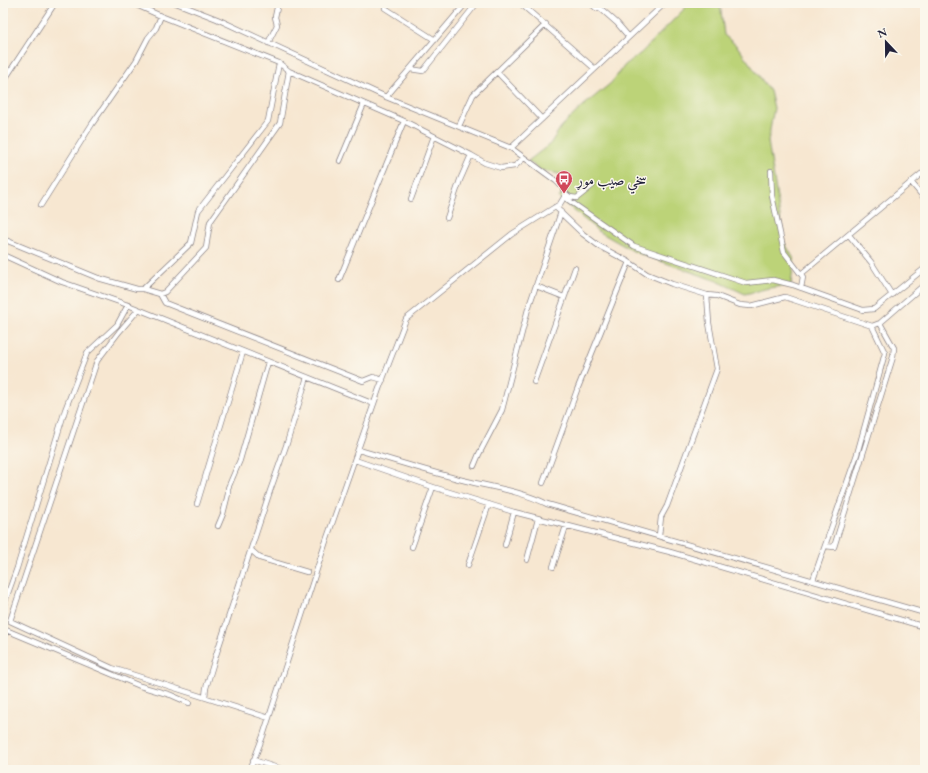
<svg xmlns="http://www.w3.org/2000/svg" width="928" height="773" font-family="'EB Garamond',Amiri,serif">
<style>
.green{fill:#bcd378;stroke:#6f7a5a}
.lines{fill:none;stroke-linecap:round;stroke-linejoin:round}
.minor-casing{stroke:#8c8486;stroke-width:6}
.minor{stroke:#fff;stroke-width:4.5}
.labels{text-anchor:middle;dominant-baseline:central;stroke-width:3;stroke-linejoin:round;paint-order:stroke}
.poi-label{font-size:15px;fill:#22223b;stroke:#fbf7ec;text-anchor:start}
</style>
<rect width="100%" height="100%" fill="#fbf7ec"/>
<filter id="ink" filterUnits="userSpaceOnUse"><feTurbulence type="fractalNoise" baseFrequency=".025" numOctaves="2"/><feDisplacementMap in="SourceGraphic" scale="8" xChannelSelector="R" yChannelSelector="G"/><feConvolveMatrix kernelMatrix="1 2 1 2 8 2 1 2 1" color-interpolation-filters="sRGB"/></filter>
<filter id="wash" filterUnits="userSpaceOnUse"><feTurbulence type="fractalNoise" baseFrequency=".012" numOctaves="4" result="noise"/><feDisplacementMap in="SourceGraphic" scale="16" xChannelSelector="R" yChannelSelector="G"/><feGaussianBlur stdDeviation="0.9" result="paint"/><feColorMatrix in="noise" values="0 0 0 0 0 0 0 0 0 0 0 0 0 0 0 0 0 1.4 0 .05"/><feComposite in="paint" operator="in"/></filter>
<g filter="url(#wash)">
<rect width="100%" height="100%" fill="#f7e7d1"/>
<!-- green -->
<path class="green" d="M690,3H720L724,35L737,46L770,91L774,108L768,141L784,242L794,259L791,285L769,288L745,294L717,281L635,252L598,231L559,198L568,184L559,174L540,170L528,161L550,144L561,127L583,106L611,83L625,65L641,53Z"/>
</g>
<g filter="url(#ink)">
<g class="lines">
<!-- minor casing -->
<g class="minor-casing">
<path id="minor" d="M132,3L161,16L279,63L289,71L404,121L471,155L485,163L501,168L515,166L524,158
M176,3L217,19L386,97L511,148L556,181L562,187L566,194L560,204L512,234L406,319L379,389L326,541L263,736L250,770
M520,3L595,69
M590,3L596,8H600L617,23L629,37
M385,8L435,40
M268,43L277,25L275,17L278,3
M410,69L423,71L477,3
M497,72L542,119
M3,82L55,3
M386,97L466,3
M459,126L473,95L546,24
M511,148L665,3
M340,161L364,104
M771,171L772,196L784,252L803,277L801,288
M911,182L925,199
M566,194L570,197L577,198L592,186
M564,197L634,246L746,283L773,280L793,285L863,310L874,309L925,268
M411,199L434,136
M41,205L92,124L136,61L148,38L156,28L161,16
M555,207L561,212L562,214L583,234L599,246L629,262L647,274L672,284L707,295L709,323L717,369L667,506L661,517L659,536
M447,218L460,180L471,155
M849,235L871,262L892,295
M3,239L98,278L137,289H143L160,294L165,292L206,248L210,222L280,123L289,71
M3,255L62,282L128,305L374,404
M801,274L921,174
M339,280L404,121
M536,286L564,297
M143,289L191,243L198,211L268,121L279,63
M160,294L165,303L363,381L373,377L383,380
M707,295L717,296L740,305L751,306L785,297L872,326L880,323L925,284
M138,310L119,332L97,361L10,621L112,668L269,718
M534,382L575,268
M359,450C396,461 433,473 471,482C497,488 523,492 547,504L925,613
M355,460L433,487L514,512L670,552L925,627
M474,466L479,454L502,410L528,309L561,212
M543,483L577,390L629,262
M197,504L243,352
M218,526L223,514L228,494V488L240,460L268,362
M505,545L514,512
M825,546L834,547L893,357L894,348L880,323
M412,547L433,487
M251,550L260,558L307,572
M527,560L538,519
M468,565L489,504
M553,567L566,526
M813,580L857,454L885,353L872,326
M3,607L17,568L65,410L87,353L117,325L128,305
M3,639L6,630L140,686L171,695L189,703
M205,697L206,688L215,658L270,491L287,443L307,377
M253,760L284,770"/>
</g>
<!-- minor -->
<use href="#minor" class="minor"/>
</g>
</g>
<!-- icons -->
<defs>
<g id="bus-pin" transform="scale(0.9)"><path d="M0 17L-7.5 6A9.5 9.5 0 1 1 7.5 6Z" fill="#d1495b" stroke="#fbf7ec"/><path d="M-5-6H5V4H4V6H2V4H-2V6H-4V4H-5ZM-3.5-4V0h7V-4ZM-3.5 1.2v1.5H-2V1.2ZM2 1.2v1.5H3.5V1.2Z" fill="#fff"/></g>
</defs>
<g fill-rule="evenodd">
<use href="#bus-pin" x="564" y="179"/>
</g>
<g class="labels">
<!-- poi labels -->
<g class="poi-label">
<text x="577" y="179">سخي صیب موړ</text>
</g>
</g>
<!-- margin -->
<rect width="928" height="773" fill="none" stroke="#fbf7ec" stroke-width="16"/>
<!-- north arrow -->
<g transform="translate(886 42) rotate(338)" stroke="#fbf7ec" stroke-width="3" paint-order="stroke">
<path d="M0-3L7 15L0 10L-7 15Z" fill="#22223b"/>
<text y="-6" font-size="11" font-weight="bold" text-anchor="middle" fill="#22223b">N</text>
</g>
</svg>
